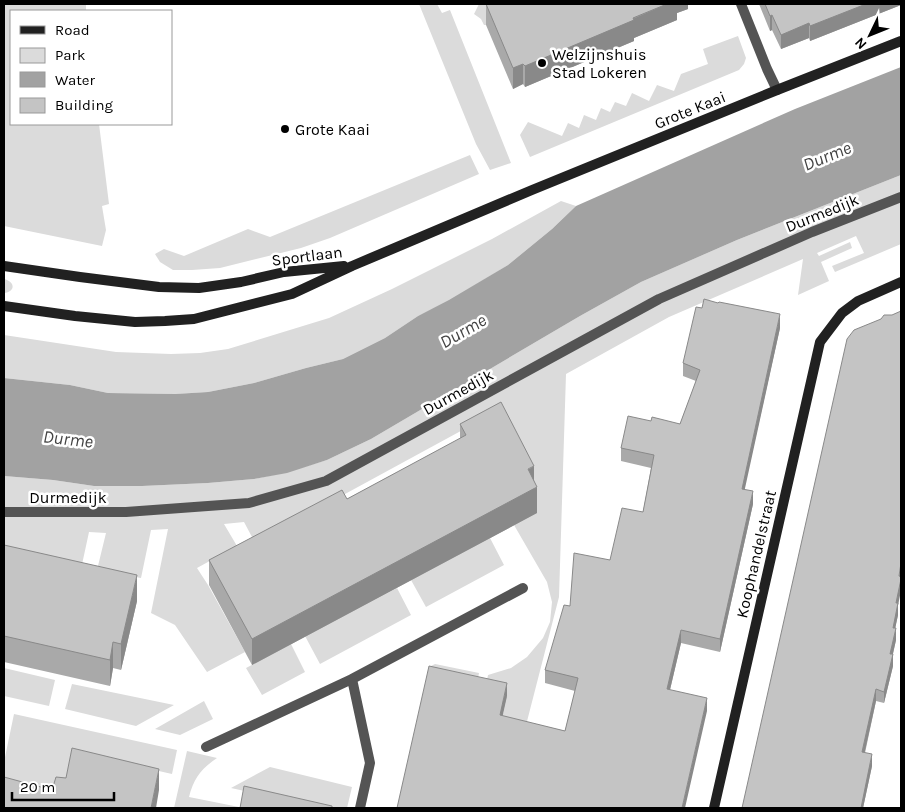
<svg xmlns="http://www.w3.org/2000/svg" width="905" height="812" font-family="Karla,sans-serif">
<style>
.green{fill:#dbdbdb}
.water{fill:#a2a2a2}
.lines{fill:none;stroke-linecap:round;stroke-linejoin:round}
.lane{stroke:#545454;stroke-width:10}
.street{stroke:#545454;stroke-width:10}
.secondary{stroke:#212121;stroke-width:10}
.wall{fill:#a9a9a9}
.shaded-wall{fill:#898989}
.building{fill:#c4c4c4;stroke:#898989}
.poi-dot{fill:#000;stroke:#fff;stroke-width:2}
.labels{text-anchor:middle;dominant-baseline:central;stroke-width:5;stroke-linejoin:round;paint-order:stroke}
.poi-label{font-size:16px;fill:#000;stroke:#fff;text-anchor:start}
.street-label{font-size:16px;fill:#000;stroke:#fff}
.water-label{font-size:18px;font-style:italic;fill:#434343;stroke:#fff}
</style>
<rect width="100%" height="100%" fill="#fff"/>
<!-- green -->
<path class="green" d="M4,4H86V11H11V124H99L109,204L102,206L106,230L102,246L4,226Z
M419,4H437L442,13L450,10L511,163L490,170L476,144Z
M479,4H493L486,25H484L481,19L474,14Z
M738,36L746,58L744,64L739,70L530,157L520,135L528,122L562,136L568,123L579,128L584,115L596,120L601,108L610,112L615,102L626,106L632,93L649,101L657,85L674,91L681,74L708,64L703,49Z
M470,155L479,174L330,238L301,248L220,268L192,270H173L160,262L155,254L164,249L184,256L248,229L270,237Z
M901,175V244L835,272L832,266L864,253L856,236L817,253L819,256L850,242L852,248L821,262L829,281L798,295L803,259L669,317L566,374L559,597L524,733L482,808L507,696L485,691L488,675L511,668L527,657L543,638L550,622L552,602L547,582L514,525L537,513L492,414L334,500L268,567L244,522L224,524L237,546L197,568L208,585L245,652L207,672L175,625L151,613L168,529L151,530L141,578L97,570L106,533L89,532L75,597L4,550V476L53,480L94,486H142L208,483L254,479L287,472L327,460L371,439L580,316L641,282L737,240Z
M561,201L576,206L552,229L508,265L449,301L418,316L385,338L343,359L306,368L254,383L208,392L175,394L108,393L70,385L4,378V335L116,352L171,354L200,353L228,349L329,318L392,289L492,239Z
M4,279C16,282 15,292 4,293Z
M490,538L504,565L426,607L411,580Z
M397,588L411,615L320,664L305,636Z
M291,644L305,672L262,695L246,668Z
M435,664L479,673L476,689L429,679L431,666Z
M4,668L55,680L49,706L4,696Z
M72,684L174,705L136,726L65,709Z
M204,701L213,719L180,735L155,729Z
M14,714L177,750L172,774L75,752L66,799L4,802V762Z
M187,751L217,758C201,769 194,778 189,797L244,808H174Z
M270,767L352,787L347,808H322L231,788Z"/>
<!-- water -->
<path class="water" d="M901,67V175L737,240L641,282L580,316L371,439L327,460L287,473L254,479L208,483L142,486H94L53,480L4,476V378L70,385L108,393L175,394L208,392L254,383L306,368L343,359L385,338L418,316L449,300L508,265L552,229L576,206L795,109Z"/>
<g class="lines">
<!-- lane -->
<path class="lane" d="M4,512H126L249,503L326,481L659,299L812,232L901,197
M206,747L352,679
M360,808L370,763L352,679L523,588"/>
<!-- street -->
<path class="street" d="M741,4L767,69L777,90"/>
<!-- secondary -->
<path class="secondary" d="M4,266L80,277L159,287L199,288L241,282L284,272L344,266
M4,306L75,316L135,322L165,321L194,319L292,294L352,266L532,190L777,90L901,41
M714,808L820,342L842,313L858,301L901,282"/>
</g>
<!-- wall -->
<path class="wall" d="M486,4H688V9L677,13V20L634,38V41L525,87L523,84L513,89L486,25Z
M759,4H901V5L810,41L809,38L781,49L772,30L770,31Z
M780,328L744,489L753,504L720,652L681,643L670,690L707,711L397,808L507,696L502,716L565,731L575,691L545,683V670L570,606L610,560L643,512L651,468L621,461V448L651,421L680,424L696,381L683,376V363Z
M460,424L534,480L537,513L252,665L209,585V560L347,499L460,439Z
M4,545L137,601L121,670L113,668L110,686L4,662Z
M901,577L898,605V615L895,628L896,640L893,654V666L884,703L876,701L865,753L872,766L863,808H742Z"/>
<!-- shaded-wall -->
<path class="shaded-wall" d="M667,4H688V9L677,13V20L634,38V41L525,87V66Z
M866,4H901V5L810,41V26Z
M772,15V30L770,31V16Z
M809,23V38L781,49V35Z
M523,64V84L513,89V68Z
M780,314V328L742,502V489Z
M534,466V489L537,487V513L252,665V639Z
M753,491V504L720,652V639Z
M901,563V575L899,588V576Z
M137,575V601L121,670V644Z
M901,579V591L898,605V615L893,639V628L896,603Z
M896,628V640L890,666V654Z
M681,630V643L667,702V689Z
M113,642V668L110,686V660Z
M893,654V666L884,703V692Z
M507,683V696L500,728V715Z
M876,689V701L862,764V752Z
M707,698V711L685,808H682Z
M872,754V766L863,808H861Z
M159,769V790L156,808H151Z"/>
<!-- building -->
<path class="building" d="M486,4H667L633,18L634,20L525,66L523,64L513,68Z
M765,4H866L810,26L809,23L781,35L772,15L770,16Z
M704,299L718,303L719,302L780,314L742,489L753,491L720,639L681,630L667,689L707,698L682,808H397L429,666L507,683L500,715L565,731L578,678L545,670L564,605L570,606L574,553L610,560L622,508L643,512L654,455L621,448L628,416L651,421L652,417L680,424L700,370L683,363L696,307L702,308Z
M901,311V563L899,576L901,577V579L896,603H898L893,628H896L890,654H893L884,692L876,689L862,752L872,754L861,808H742L847,339L854,330L881,319L884,315H892Z
M501,402L534,466L528,469L537,487L252,639L209,560L342,490L347,499L466,435L460,424Z
M4,545L137,575L121,644L113,642L110,660L4,636Z
M72,748L159,769L151,808H4V777L52,790L56,777L66,778Z
M244,786L332,806V808H240Z"/>
<!-- markers -->
<g class="poi-dot">
<circle cx="542" cy="63" r="5"/>
<circle cx="285" cy="129" r="5"/>
</g>
<g class="labels">
<!-- poi labels -->
<g class="poi-label">
<text x="552" y="54">Welzijnshuis<tspan x="552" dy="18">Stad Lokeren</tspan></text>
<text x="295" y="129">Grote Kaai</text>
</g>
<!-- street labels -->
<g class="street-label">
<text transform="translate(690 110) rotate(-22)">Grote Kaai</text>
<text transform="translate(822 213) rotate(-22)">Durmedijk</text>
<text transform="translate(307 256) rotate(-7)">Sportlaan</text>
<text transform="translate(458 392) rotate(-29)">Durmedijk</text>
<text x="68" y="497">Durmedijk</text>
<text transform="translate(756 554) rotate(-77)">Koophandelstraat</text>
</g>
<!-- water labels -->
<g class="water-label">
<text transform="translate(827 156) rotate(-22)">Durme</text>
<text transform="translate(463 331) rotate(-30)">Durme</text>
<text transform="translate(68 439) rotate(6)">Durme</text>
</g>
</g>
<!-- border -->
<rect width="905" height="812" fill="none" stroke="#000000" stroke-width="10"/>
<!-- legend -->
<rect x="10" y="10" width="162" height="115" fill="#ffffff" stroke="#999999"/>
<rect x="20" y="26" width="25" height="8" fill="#212121" stroke="#999999"/>
<text x="55" y="35" font-size="15" fill="#000000">Road</text>
<rect x="20" y="48" width="25" height="15" fill="#dbdbdb" stroke="#999999"/>
<text x="55" y="60" font-size="15" fill="#000000">Park</text>
<rect x="20" y="72" width="25" height="15" fill="#a2a2a2" stroke="#999999"/>
<text x="55" y="85" font-size="15" fill="#000000">Water</text>
<rect x="20" y="98" width="25" height="15" fill="#c4c4c4" stroke="#999999"/>
<text x="55" y="110" font-size="15" fill="#000000">Building</text>
<!-- north arrow -->
<g transform="translate(870 35) rotate(227)" stroke="#ffffff" stroke-width="4" paint-order="stroke">
<path d="M0-4L9 19L0 12L-9 19Z" fill="#000000"/>
<text y="-8" font-size="14" font-weight="bold" text-anchor="middle" fill="#000000">N</text>
</g>
<!-- scale -->
<path d="M12 792v8h102v-8" fill="none" stroke="#000000" stroke-width="2.5"/>
<text x="20" y="792" font-size="15" fill="#000000" stroke="#ffffff" stroke-width="4" paint-order="stroke">20 m</text>
</svg>
